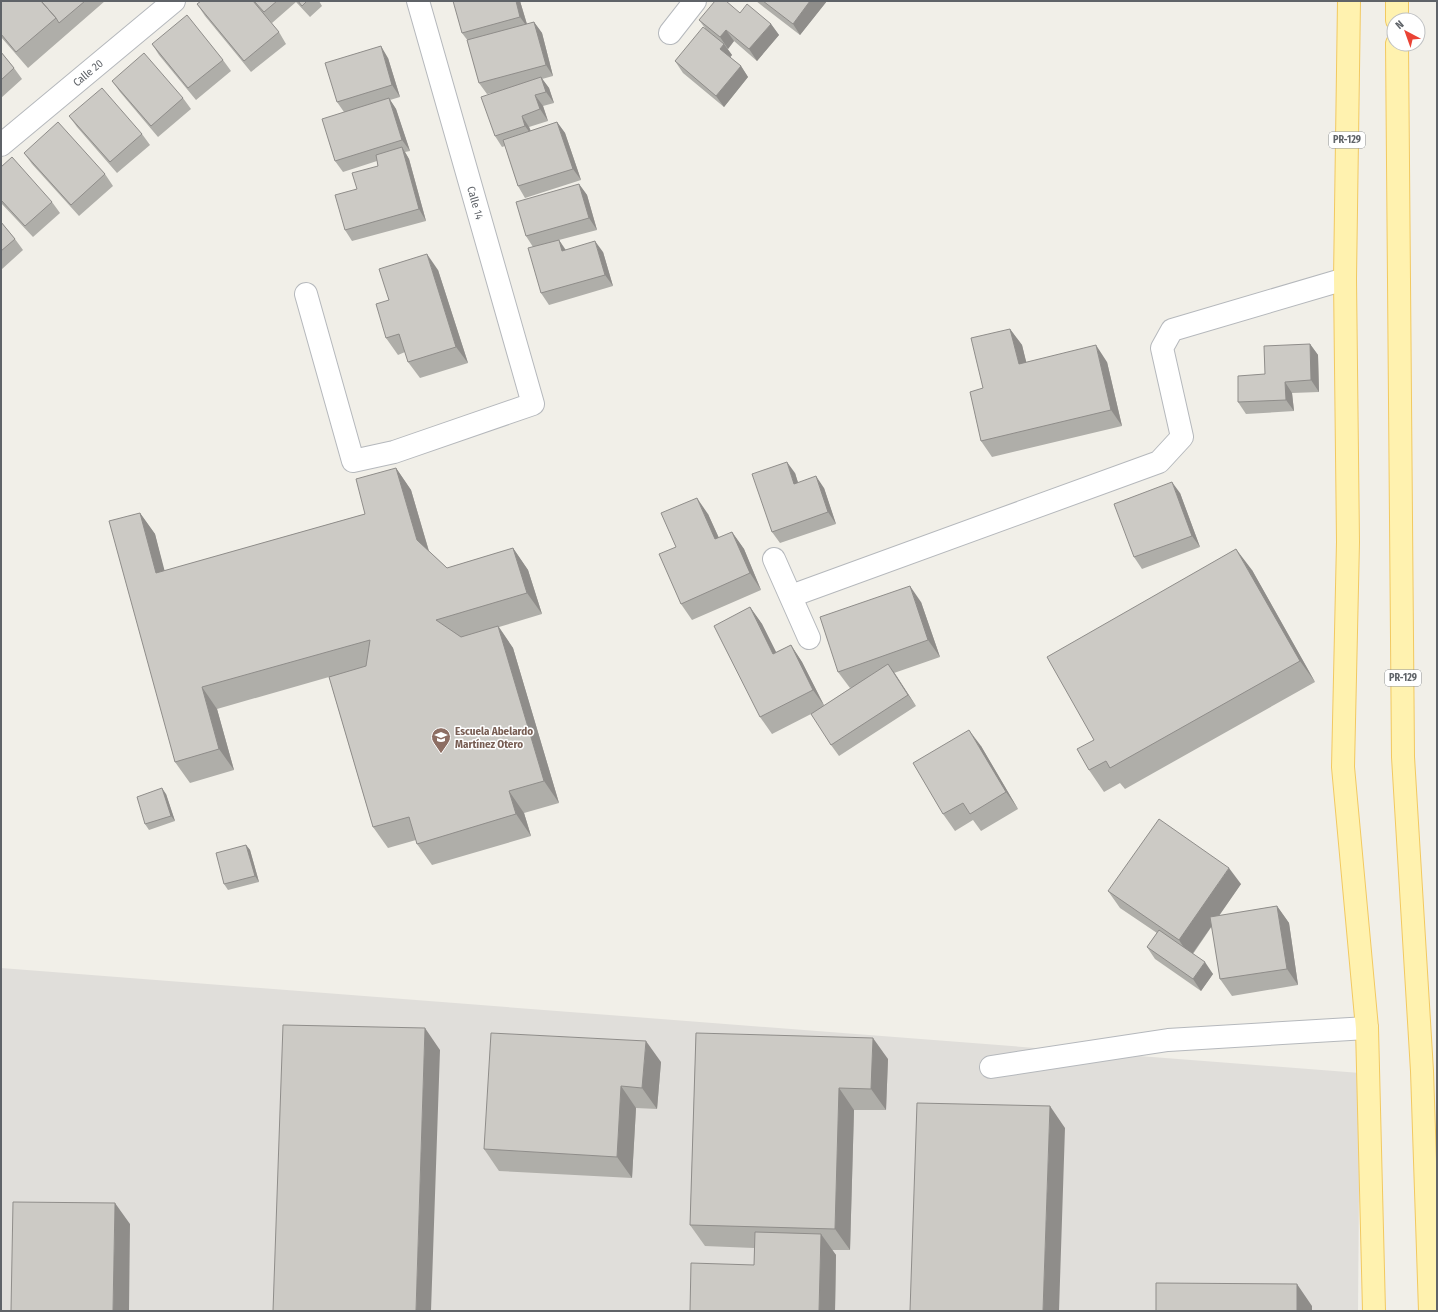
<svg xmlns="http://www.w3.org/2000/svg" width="1438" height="1312" font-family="'Fira Sans Condensed',sans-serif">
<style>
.industrial{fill:#e0deda}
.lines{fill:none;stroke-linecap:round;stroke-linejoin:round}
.minor-casing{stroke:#b5b8bc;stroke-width:24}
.major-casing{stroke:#f2c960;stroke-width:24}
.minor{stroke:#fff;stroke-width:22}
.major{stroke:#fff2af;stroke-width:22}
.wall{fill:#afaea9}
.shaded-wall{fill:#8f8d8a}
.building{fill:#cccac5;stroke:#8f8d8a}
.labels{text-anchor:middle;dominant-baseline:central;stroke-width:3;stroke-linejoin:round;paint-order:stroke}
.shield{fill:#fff;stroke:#8f9295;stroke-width:1}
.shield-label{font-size:10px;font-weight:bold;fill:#5f6368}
.street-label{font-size:11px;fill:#5f6368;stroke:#fff}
.education-label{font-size:11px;font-weight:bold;fill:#785e54;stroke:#fff;text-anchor:start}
</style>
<rect width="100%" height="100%" fill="#f1efe8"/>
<!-- industrial -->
<path class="industrial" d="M1,968L1360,1073L1358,1311H1Z"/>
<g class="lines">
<!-- minor casing -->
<g class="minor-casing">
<g id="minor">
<path d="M670,33L695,1"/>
<path id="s1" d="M1,145L174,1"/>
<path d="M306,294L353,461L394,452L533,404L418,1"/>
<path d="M774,559L809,638"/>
<path d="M791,596L1159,462L1182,437L1162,348L1172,330L1345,279"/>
<path d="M991,1067L1168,1040L1367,1028"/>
</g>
</g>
<!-- major casing -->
<g class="major-casing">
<path id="major" d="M1349,1L1345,279L1348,542L1343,767L1367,1028L1374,1311
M1397,1V20
M1397,44L1403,757L1422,1071L1430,1311"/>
</g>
<!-- minor -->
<use href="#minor" class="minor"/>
<!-- major -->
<use href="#major" class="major"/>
</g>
<!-- wall -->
<path class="wall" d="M1,1H105L28,68L1,37Z
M201,1H319L322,6L310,17L296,2L272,23L265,15L279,32L286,44L251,72L205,16L197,4Z
M520,1L527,24L534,22L542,33L553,76L542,79L549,88L554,103L543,106L548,121L529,127L531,131L557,122L565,133L581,180L525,198L518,186L505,146L502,147L495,136L493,93L487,94L479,83L468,41L462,33Z
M756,1H827L800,35Z
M740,13L771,24L779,35L757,61L734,41L728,49L726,47L732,55L730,57L741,66L748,77L724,107L683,73L675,61L705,28L699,20Z
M152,44L223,60L231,71L196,100L159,55Z
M1,52L14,68L22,79L1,98Z
M388,58L400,97L390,100L396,109L410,151L405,152L409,159L426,221L352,241L345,230L357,189L378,166L377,161L343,172L335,161L344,112L337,102Z
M112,81L183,98L191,109L158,137L120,92Z
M69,116L142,134L150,145L117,173L77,127Z
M24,153L105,174L113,186L79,216L32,164Z
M1,167L52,202L60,213L33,237L1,203Z
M579,184L587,195L597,230L559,240L566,250L603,252L613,286L549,305L541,293L533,247L526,236Z
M1,222L15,239L23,250L1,270Z
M438,270L468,363L420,378L408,362L405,352L398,355L386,338L389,300Z
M1010,329L1022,345L1026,362H1107L1122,426L992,457L981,441L983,388Z
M1310,344L1318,355L1319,392L1292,393L1294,411L1246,414L1238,402L1265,374Z
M396,468L411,490L429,551L447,568L513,548L528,570L542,614L499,627L513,648L559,803L524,813L531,836L432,865L417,844L416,840L388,848L373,827L329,677L217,709L234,770L190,783L175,762L140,513L155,534L164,571L365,514Z
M795,473L798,483L824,488L836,524L780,543L772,532Z
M1180,493L1200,547L1142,569L1134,557Z
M708,514L719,538L732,532L744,549L761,590L692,620L681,604L676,547Z
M1252,570L1315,682L1125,789L1120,783L1104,792L1089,770L1094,740Z
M921,602L940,657L894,673L916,706L839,756L831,745L813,713L772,734L760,717L750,607L762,624L776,652L791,645L802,662L824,706L852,687L850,688L838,672Z
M981,746L1018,809L981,831L973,820L955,831L943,814Z
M166,794L175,821L149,830L145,824Z
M246,845L250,850L259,882L228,890L224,884Z
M1241,884L1219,916L1277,906L1289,923L1298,985L1232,996L1220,979L1212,926L1193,954L1213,974L1201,991L1155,959L1147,947L1157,933L1120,908L1108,891Z
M696,1033L888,1059L886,1110H854L850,1250H832L836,1255L835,1311H690L754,1265V1248L705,1246L690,1225Z
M661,1062L657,1109L636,1108L632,1178L499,1171L484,1149Z"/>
<!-- shaded-wall -->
<path class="shaded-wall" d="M516,1H520L528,28L520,17Z
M810,1H827L800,35L793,24Z
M534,22L542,33L553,76L546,65Z
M771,24L779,35L757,61L749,49Z
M726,30L734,41L728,49L720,37Z
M724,44L732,55L728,60L720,49Z
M381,46L388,58L400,97L392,85Z
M741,66L748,77L724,107L716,96Z
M541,77L549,88L554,103L546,92Z
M535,95L543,106L548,121L540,109Z
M389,98L396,109L410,151L402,140Z
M522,116L529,127L533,137L525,126Z
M557,122L565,133L581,180L573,169Z
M402,147L409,159L426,221L419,209Z
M579,184L587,195L597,230L589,218Z
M559,240L566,251H562Z
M595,241L603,252L613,286L605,275Z
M427,254L438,270L468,363L456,347Z
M1010,329L1022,345L1031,381L1019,364Z
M1310,344L1318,355L1319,392L1311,380Z
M1096,345L1107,362L1122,426L1111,410Z
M1285,382L1292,393L1294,411L1286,400Z
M787,462L795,473L802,495L794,484Z
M396,468L411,490L432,562L417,540Z
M816,476L824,488L836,524L828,512Z
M1172,482L1180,493L1200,547L1192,536Z
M697,498L708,514L727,556L715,539Z
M140,513L155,534L171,595L156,573Z
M732,532L744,549L761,590L750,573Z
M513,548L528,570L542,614L527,593Z
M1236,549L1252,570L1315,682L1300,661Z
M910,586L921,602L940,657L928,640Z
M750,607L762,624L785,670L773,654Z
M498,626L513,648L559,803L544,781Z
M791,645L802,662L825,707L813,690Z
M888,664L896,675L916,706L908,695Z
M202,687L217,709L234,770L219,749Z
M969,730L981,746L1018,809L1006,792Z
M162,788L166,794L175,821L171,816Z
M509,791L524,813L531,836L516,814Z
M246,845L250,850L259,882L255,876Z
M1229,868L1241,884L1190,957L1179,940Z
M1277,906L1289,923L1298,985L1287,969Z
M1205,962L1213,974L1201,991L1193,979Z
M425,1028L440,1050L431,1311H416Z
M873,1038L888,1059L886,1110L871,1089Z
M646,1041L661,1062L657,1109L642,1088Z
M621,1086L636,1108L632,1178L617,1157Z
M839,1088L854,1110L850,1250L835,1229Z
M1050,1106L1065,1128L1059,1311H1043Z
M115,1203L130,1224L129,1311H113Z
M821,1234L836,1255L835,1311H819Z
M1297,1284L1312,1306V1311H1297Z"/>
<!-- building -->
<path class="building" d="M1,1H41L56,18L16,52L1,34Z
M41,1H85L59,23L56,18Z
M201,1H253L279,32L244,61L197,4Z
M254,1H277L264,12Z
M298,1H307L302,6Z
M453,1H516L520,17L462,33Z
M715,1H726L740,13L747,4L771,24L749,49L726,30L720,37L699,20Z
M763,1H810L793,24Z
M187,15L223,60L188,88L152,44Z
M534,22L546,65L479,83L467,40Z
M703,27L724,44L720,49L741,66L716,96L675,61Z
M381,46L392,85L337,102L325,63Z
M1,52L14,68L1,80Z
M144,53L183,98L151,126L112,81Z
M541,77L546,92L535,95L540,109L522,116L525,126L495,136L481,97Z
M102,88L142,134L110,162L69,116Z
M389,98L402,140L335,161L322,119Z
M58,122L105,174L71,205L24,153Z
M557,122L573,169L518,186L503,140Z
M402,147L419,209L345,230L335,195L357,189L352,173L378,166L376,155Z
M12,157L52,202L25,226L1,200V167Z
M579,184L589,218L526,236L516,202Z
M1,222L15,239L1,251Z
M559,240L562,251L595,241L605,275L541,293L528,248Z
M427,254L456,347L408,362L399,334L386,338L376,304L389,300L379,269Z
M1010,329L1019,364L1096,345L1111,410L981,441L970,392L983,388L971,338Z
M1310,344L1311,380L1285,382L1286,400L1238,402V376L1265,374L1264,346Z
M787,462L794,484L816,476L828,512L772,532L752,474Z
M396,468L417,540L447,568L513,548L527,593L436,620L461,637L498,626L544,781L509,791L516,814L417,844L409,817L373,827L329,677L366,666L370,640L202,687L219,749L175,762L109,521L140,513L156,573L365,514L356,479Z
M1172,482L1192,536L1134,557L1114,504Z
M697,498L715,539L732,532L750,573L681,604L659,554L676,547L661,513Z
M1236,549L1300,661L1110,768L1106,761L1089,770L1077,749L1094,740L1047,657Z
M910,586L928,640L838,672L820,617Z
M750,607L773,654L791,645L813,690L760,717L714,626Z
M888,664L908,695L831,745L811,714Z
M969,730L1006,792L970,814L963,803L943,814L913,763Z
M162,788L171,816L145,824L137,797Z
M1159,819L1229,868L1179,940L1108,891Z
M246,845L255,876L224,884L216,853Z
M1277,906L1287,969L1220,979L1210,917Z
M1159,930L1205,962L1193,979L1147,947Z
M283,1025L425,1028L416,1311H273Z
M491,1033L646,1041L642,1088L621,1086L617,1157L484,1149Z
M696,1033L873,1038L871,1089L839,1088L835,1229L690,1225Z
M917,1103L1050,1106L1043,1311H910Z
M13,1202L115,1203L113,1311H11Z
M755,1232L821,1234L819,1311H690L691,1263L754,1265Z
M1156,1283L1297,1284V1311H1156Z"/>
<!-- icons -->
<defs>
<g id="school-pin" transform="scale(1)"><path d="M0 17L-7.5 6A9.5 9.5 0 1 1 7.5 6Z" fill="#8d6e63" stroke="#fff"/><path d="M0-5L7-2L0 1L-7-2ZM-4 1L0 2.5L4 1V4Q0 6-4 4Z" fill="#fff"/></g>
</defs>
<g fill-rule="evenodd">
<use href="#school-pin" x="441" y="737"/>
</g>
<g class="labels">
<!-- shield labels -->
<g class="shield">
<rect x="1329" y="132" width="36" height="16" rx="3"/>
<rect x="1385" y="670" width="36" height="16" rx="3"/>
</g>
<g class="shield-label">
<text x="1347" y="140">PR-129</text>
<text x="1403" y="678">PR-129</text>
</g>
<!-- street labels -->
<g class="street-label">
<text stroke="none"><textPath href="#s1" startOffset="113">Calle 20</textPath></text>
<text transform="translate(475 203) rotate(74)">Calle 14</text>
</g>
<!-- education labels -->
<g class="education-label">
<text x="455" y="731">Escuela Abelardo<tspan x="455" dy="13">Martínez Otero</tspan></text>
</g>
</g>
<!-- border -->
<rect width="1438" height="1312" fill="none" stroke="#5f6368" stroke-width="4"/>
<!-- north arrow -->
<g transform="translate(1406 32) rotate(319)"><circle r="19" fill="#ffffff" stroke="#bfc1c3"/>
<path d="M0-3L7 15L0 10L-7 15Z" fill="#ea4335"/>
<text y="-6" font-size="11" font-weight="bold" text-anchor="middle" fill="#5f6368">N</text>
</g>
</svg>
